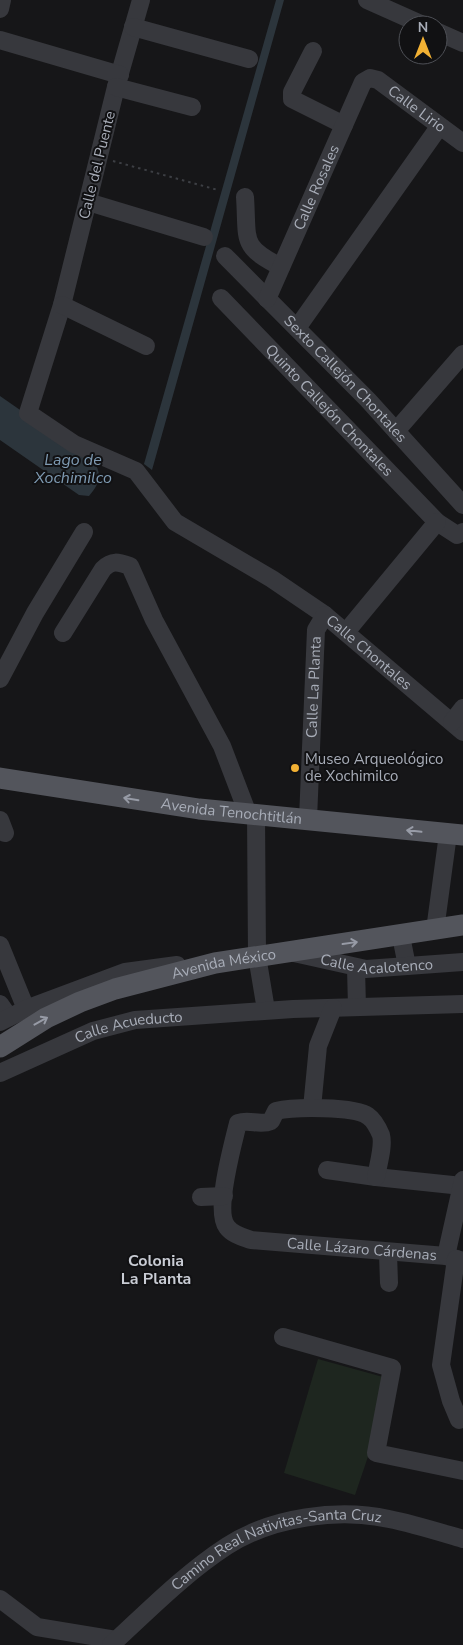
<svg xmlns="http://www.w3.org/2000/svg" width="463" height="1645" font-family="'Nunito Sans',sans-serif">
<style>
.green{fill:#1e261f}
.water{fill:#2c353c}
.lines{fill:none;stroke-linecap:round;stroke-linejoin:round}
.path{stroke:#3d3f44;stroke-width:2;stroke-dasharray:2.5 4;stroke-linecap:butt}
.minor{stroke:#37383d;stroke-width:18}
.major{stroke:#53555c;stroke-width:21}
.oneway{stroke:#979ba6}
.poi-dot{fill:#f2b134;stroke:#111113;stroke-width:2}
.labels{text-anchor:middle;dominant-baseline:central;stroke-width:4;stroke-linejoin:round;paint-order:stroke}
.street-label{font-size:15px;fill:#a8adb8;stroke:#111113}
.poi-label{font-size:15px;fill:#a8adb8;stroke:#111113;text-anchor:start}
.water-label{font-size:16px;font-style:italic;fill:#7f9bb3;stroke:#111113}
.neighbourhood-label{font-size:16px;font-weight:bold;fill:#c9ccd4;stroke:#111113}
</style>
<rect width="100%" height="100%" fill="#161618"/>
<!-- green -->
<path class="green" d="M318,1359L394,1380L355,1495L284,1473Z"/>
<!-- water -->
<path class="water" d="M276,0H284L152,470L144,464Z
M0,396L92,460C103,472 100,484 89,496L79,495L0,440Z"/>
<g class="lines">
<!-- path -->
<path class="path" d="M113,161L218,190"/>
<!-- minor -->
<g class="minor">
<path id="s1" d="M141,0L116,87L62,305L28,413L74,444L136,471L175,522L272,579L325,615L463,732"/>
<path d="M367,0L423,25"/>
<path d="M0,9L2,0"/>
<path d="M133,27L249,59"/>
<path d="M438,32L463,43"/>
<path d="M0,40L120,75"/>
<path d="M313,51L292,92V99L344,125"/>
<path d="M116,87L192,107"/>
<path d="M245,197C248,241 240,246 281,267"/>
<path d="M88,202L204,237"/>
<path id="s2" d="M225,256L368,400L463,505"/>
<path id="s3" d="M221,298L437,522L457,535L463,532"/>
<path id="s4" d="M267,299L363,82L370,78L378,80L463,143"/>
<path d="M62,305L146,346"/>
<path d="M297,328L439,127"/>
<path d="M396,431L463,354"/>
<path d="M346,632L437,522"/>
<path d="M63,633L103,569C112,560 118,562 130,566L154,620L222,746L248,814"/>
<path d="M0,679L35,613L84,532"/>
<path d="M452,722L463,708"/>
<path d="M256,814L257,956L266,1010"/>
<path id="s5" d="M308,819L316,630L325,615"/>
<path d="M0,820L5,833"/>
<path d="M435,930L448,834"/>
<path d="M401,936L407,966"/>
<path d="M0,945L26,1009"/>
<path id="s6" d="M294,953L366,969L463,962"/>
<path d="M356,968L357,1007"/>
<path d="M0,1004L9,1017"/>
<path d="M0,1022L26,1009L125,972L177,965"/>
<path id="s7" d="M0,1073L93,1031L135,1020L293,1009L463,1004"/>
<path d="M312,1108L318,1046L333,1008"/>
<path d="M327,1170L376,1177L462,1186"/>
<path id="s8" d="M376,1177C378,1165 384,1146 381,1135C378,1128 374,1120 368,1116C355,1106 293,1107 276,1111L271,1121C260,1126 250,1119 238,1123C233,1144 214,1211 227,1227C233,1235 243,1237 251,1240L446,1256L463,1261"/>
<path d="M201,1197L224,1196"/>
<path d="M388,1253L389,1283"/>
<path d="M446,1256L463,1180"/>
<path d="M456,1259L441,1365L451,1401L459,1420"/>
<path d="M283,1337L392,1368L376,1453L463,1471"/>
<path d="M0,1599L37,1627L116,1640"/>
<path id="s9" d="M111,1645C148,1611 184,1574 227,1546C272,1517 338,1508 389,1519C414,1524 439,1532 463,1539"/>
</g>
<!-- major -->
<g class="major">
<path id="s10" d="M0,778L199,809L463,835"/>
<path id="s11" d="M0,1047L46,1018L80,1002L115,989L215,963L463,925"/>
</g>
</g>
<!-- one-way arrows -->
<defs><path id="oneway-shaft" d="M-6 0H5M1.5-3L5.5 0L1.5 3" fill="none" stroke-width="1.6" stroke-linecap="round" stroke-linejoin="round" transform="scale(1.25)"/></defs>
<g class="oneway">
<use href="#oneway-shaft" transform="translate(131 799) rotate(-171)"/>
<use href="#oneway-shaft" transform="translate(414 831) rotate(-174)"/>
<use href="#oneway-shaft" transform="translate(350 943) rotate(-8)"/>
<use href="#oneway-shaft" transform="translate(41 1021) rotate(-29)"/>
</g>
<!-- markers -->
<circle class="poi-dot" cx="295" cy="768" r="5"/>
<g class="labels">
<!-- street labels -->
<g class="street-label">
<text stroke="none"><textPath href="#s4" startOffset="302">Calle Lirio</textPath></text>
<text transform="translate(97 165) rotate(-76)">Calle del Puente</text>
<text stroke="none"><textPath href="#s4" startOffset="122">Calle Rosales</textPath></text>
<text stroke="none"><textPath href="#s2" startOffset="172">Sexto Callejón Chontales</textPath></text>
<text stroke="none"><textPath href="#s3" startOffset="156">Quinto Callejón Chontales</textPath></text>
<text stroke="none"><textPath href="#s1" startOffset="850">Calle Chontales</textPath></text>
<text stroke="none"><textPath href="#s5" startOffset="132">Calle La Planta</textPath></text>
<text stroke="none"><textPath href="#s10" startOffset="234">Avenida Tenochtitlán</textPath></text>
<text stroke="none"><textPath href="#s6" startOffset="84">Calle Acalotenco</textPath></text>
<text stroke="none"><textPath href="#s11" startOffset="241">Avenida México</textPath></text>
<text stroke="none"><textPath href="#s7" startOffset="138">Calle Acueducto</textPath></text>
<text stroke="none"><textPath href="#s8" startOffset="449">Calle Lázaro Cárdenas</textPath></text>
<text stroke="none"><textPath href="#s9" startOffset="199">Camino Real Nativitas-Santa Cruz</textPath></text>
</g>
<!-- poi labels -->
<g class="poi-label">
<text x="305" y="759">Museo Arqueológico<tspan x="305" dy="17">de Xochimilco</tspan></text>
</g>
<!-- water labels -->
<g class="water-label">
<text x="73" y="460">Lago de<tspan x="73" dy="18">Xochimilco</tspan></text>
</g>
<!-- neighbourhood labels -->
<g class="neighbourhood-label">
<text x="156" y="1261">Colonia<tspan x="156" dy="18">La Planta</tspan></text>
</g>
</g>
<!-- north arrow -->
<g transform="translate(423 40)"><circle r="24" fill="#111113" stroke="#4d4f55"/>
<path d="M0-4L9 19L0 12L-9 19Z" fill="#f2b134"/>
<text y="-8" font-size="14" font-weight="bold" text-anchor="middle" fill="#a8adb8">N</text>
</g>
</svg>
